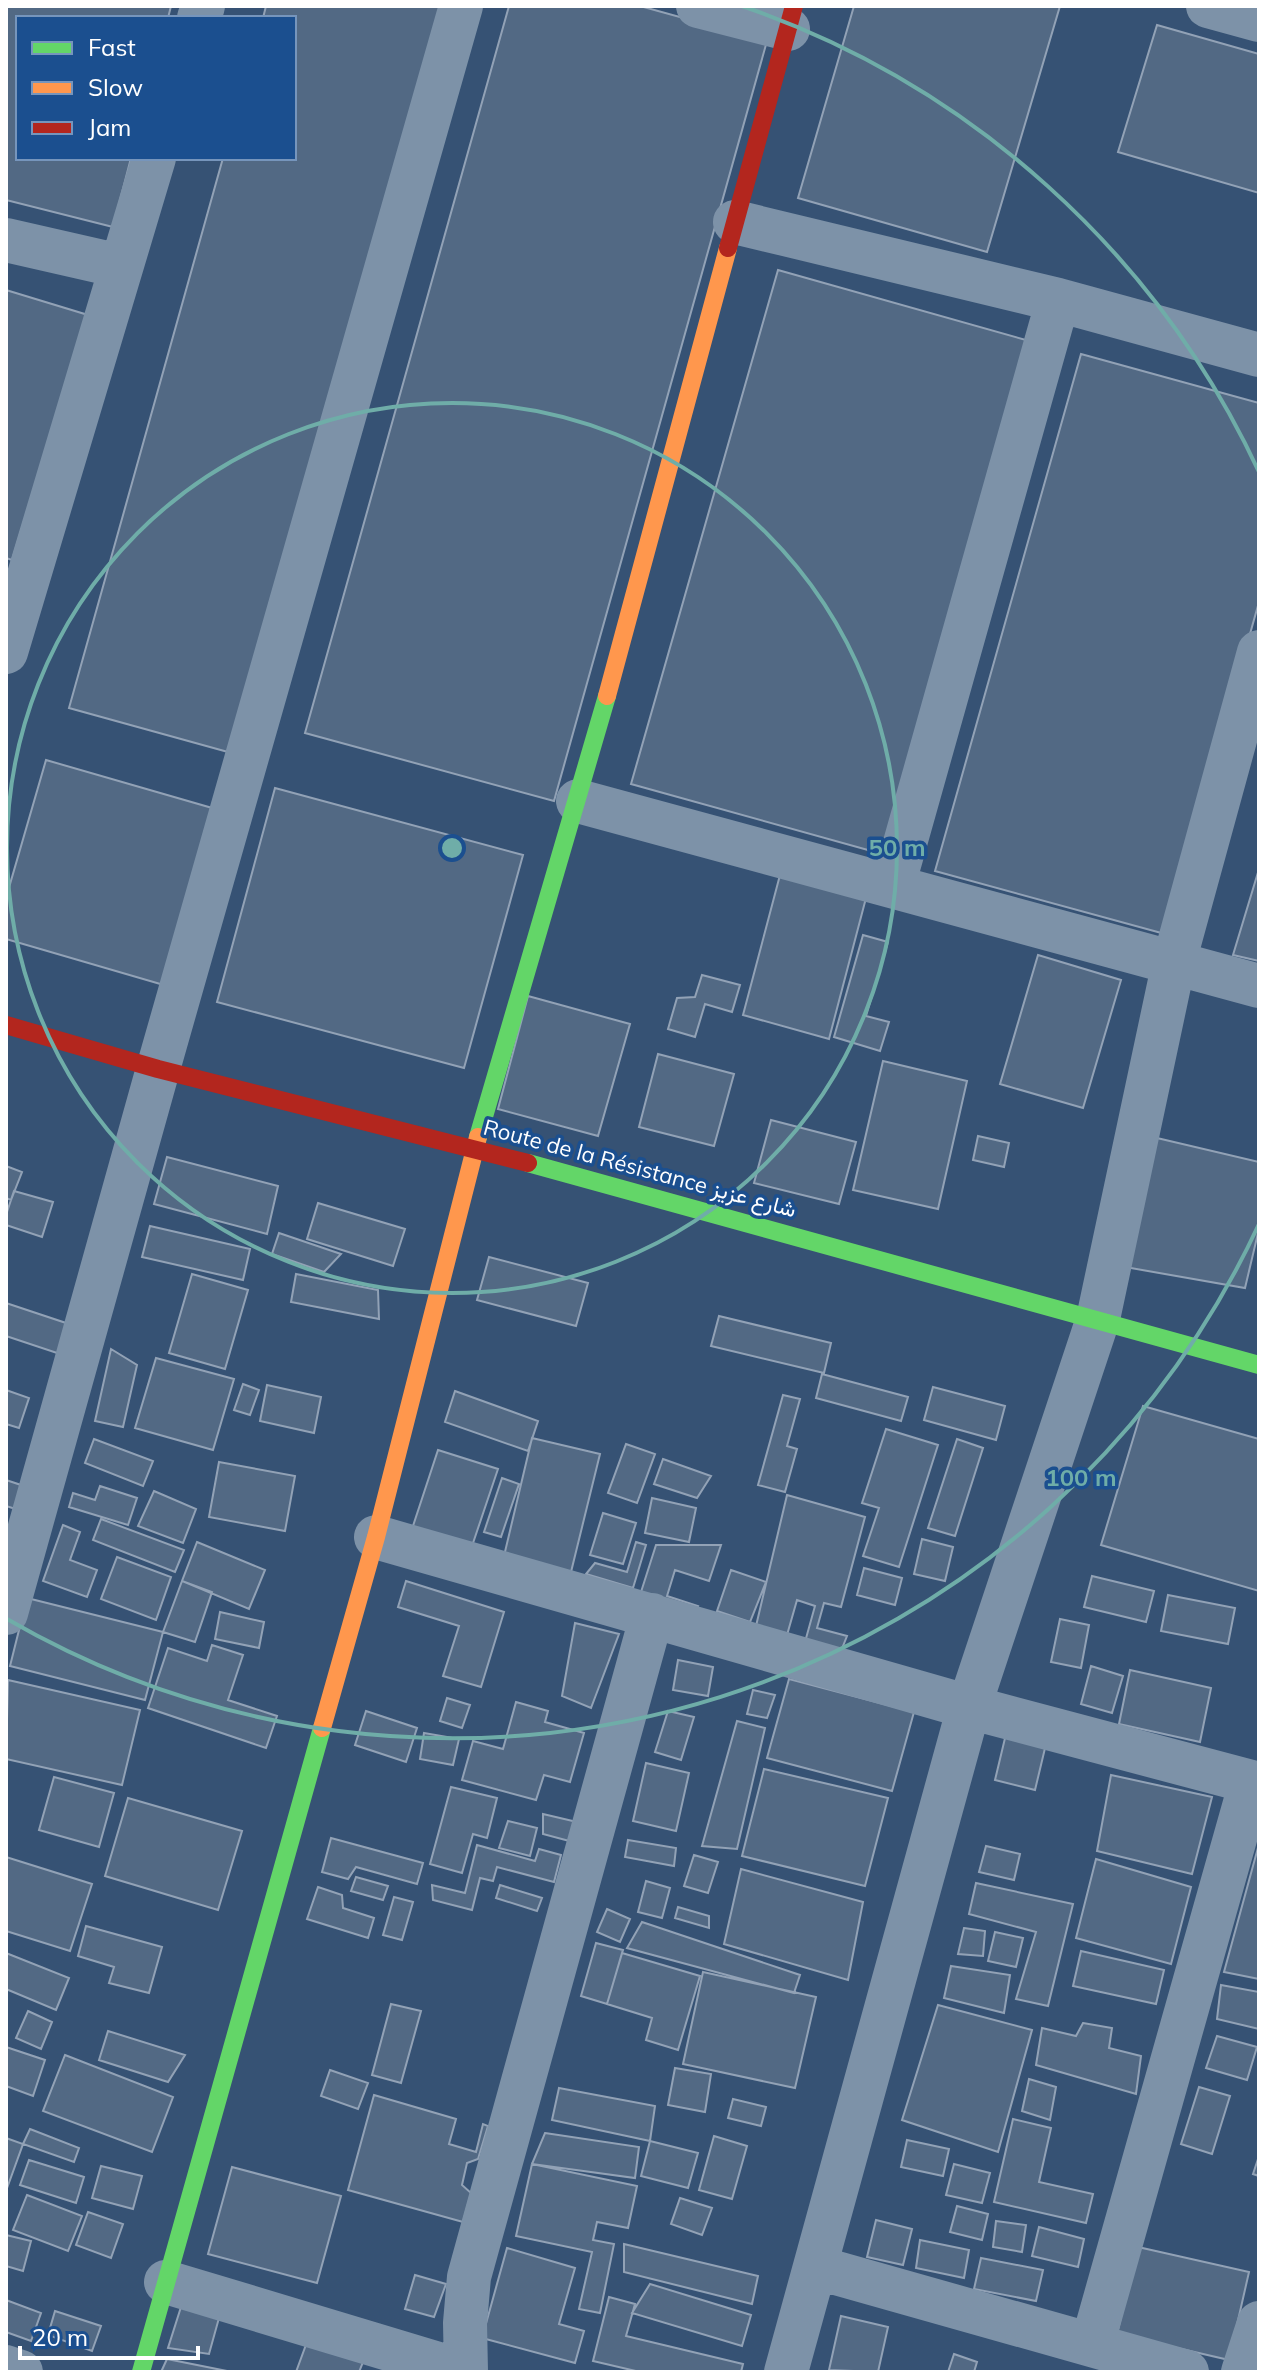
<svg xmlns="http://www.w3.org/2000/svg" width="1265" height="2378" font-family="Mulish,Vazirmatn,sans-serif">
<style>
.building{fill:#526984;stroke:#92a2b6;stroke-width:2}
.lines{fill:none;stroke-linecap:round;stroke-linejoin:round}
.street{stroke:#7d92a8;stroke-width:44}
.fast{stroke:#63d668;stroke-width:18}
.slow{stroke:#ff974d;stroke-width:18}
.jam{stroke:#b3261e;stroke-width:18}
.ring{fill:none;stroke:#6fada8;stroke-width:4}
.labels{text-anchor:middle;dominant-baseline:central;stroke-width:7;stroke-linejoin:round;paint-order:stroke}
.street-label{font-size:22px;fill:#fff;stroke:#1b4f8f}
.centre{fill:#6fada8;stroke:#1b4f8f;stroke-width:4}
.ring-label{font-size:24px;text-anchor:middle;font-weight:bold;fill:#6fada8;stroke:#1b4f8f;stroke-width:7;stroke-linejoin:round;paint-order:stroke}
</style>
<rect width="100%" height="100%" fill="#365274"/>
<!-- building -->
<path class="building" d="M6,6H171L168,18H18V158H131L113,227L6,200Z
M266,6H456L246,757L69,708L223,158H294V18H263Z
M509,6H640L767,41L554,801L305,733Z
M854,6H1060L987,252L798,198Z
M1157,25L1259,54V193L1118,152Z
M778,270L1040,344L893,857L631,784Z
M6,290L88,315L12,560L6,558Z
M1081,354L1259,403V602L1165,934L935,871Z
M46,760L226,812L174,988L6,939V898Z
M275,788L523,855L464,1068L217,1002Z
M1259,869V961L1233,955Z
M780,875L866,898L829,1039L743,1015Z
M863,935L888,942L866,1016L889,1022L880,1051L834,1037Z
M1038,955L1121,980L1083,1108L1000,1084Z
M702,975L740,985L732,1012L705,1004L695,1037L668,1029L677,998L695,997Z
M528,996L630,1024L598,1136L498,1109Z
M658,1054L734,1074L714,1146L639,1127Z
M883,1061L967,1081L938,1209L853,1190Z
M771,1120L856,1142L839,1204L754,1183Z
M978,1136L1009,1143L1004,1167L973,1160Z
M1157,1138L1259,1162V1229L1245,1288L1125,1267Z
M167,1157L278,1186L267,1234L154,1204Z
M6,1166L22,1172L11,1200L6,1198Z
M14,1191L53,1202L42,1237L6,1225V1215Z
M318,1203L405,1229L393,1266L307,1239Z
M150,1226L250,1249L243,1280L142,1257Z
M279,1233L341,1254L324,1272L272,1254Z
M489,1257L588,1283L576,1326L477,1300Z
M192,1274L248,1290L225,1369L169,1353Z
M296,1274L378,1290L379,1319L291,1302Z
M6,1303L72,1325L63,1355L6,1336Z
M719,1316L831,1343L824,1373L711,1346Z
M111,1349L137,1365L123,1427L95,1421Z
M156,1358L234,1379L213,1450L135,1428Z
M822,1374L908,1397L901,1421L816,1398Z
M243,1384L259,1390L250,1415L234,1410Z
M267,1385L321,1397L314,1433L260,1421Z
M933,1387L1005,1406L996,1440L924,1420Z
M6,1390L29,1398L19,1428L6,1424Z
M455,1391L538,1421L528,1451L445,1422Z
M783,1395L800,1399L787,1446L797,1449L785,1492L758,1485Z
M1143,1406L1259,1439V1591L1101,1545Z
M886,1429L938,1445L899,1567L863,1556L879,1508L862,1503Z
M532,1438L600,1454L571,1572L504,1556Z
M94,1439L153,1461L143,1486L85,1463Z
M957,1439L983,1448L955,1536L928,1528Z
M626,1444L655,1454L637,1503L608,1493Z
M438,1450L498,1469L471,1549L412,1529Z
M663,1459L711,1476L697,1498L654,1484Z
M219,1462L295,1476L285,1531L209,1517Z
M502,1478L519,1484L501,1537L484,1532Z
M6,1480L30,1488L22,1511L6,1506Z
M100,1486L137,1498L128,1525L69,1507L73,1493L95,1500Z
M154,1491L196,1509L183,1543L138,1526Z
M787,1495L865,1517L841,1607L824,1603L817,1628L847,1636L841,1651L805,1642L815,1606L797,1600L787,1635L756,1626Z
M652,1498L696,1508L689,1542L645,1533Z
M603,1513L636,1523L623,1564L590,1555Z
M101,1519L184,1550L175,1572L93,1540Z
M63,1525L80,1532L70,1560L97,1570L87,1597L43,1581Z
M922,1539L953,1547L945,1581L914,1574Z
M197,1542L265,1570L249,1609L182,1581Z
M636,1542L646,1545L633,1588L586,1574L595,1563L627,1572Z
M656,1545H721L709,1581L675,1570L667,1596L698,1606L696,1610L641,1592Z
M117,1557L171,1577L156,1620L101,1599Z
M864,1568L902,1578L895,1605L857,1595Z
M731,1570L766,1582L750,1622L717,1611Z
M1092,1576L1154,1591L1146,1622L1084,1607Z
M182,1581L212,1592L195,1642L163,1632Z
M406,1581L504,1612L481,1687L443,1676L459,1626L398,1607Z
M1168,1595L1235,1608L1228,1644L1161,1631Z
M27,1598L163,1632L145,1700L10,1666Z
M220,1612L264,1622L259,1648L215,1639Z
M1060,1619L1089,1625L1081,1668L1051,1662Z
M575,1623L619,1634L591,1708L562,1696Z
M212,1645L243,1655L228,1700L277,1716L266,1748L148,1708L168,1648L207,1661Z
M678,1660L713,1667L708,1696L673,1690Z
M1091,1666L1123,1676L1112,1713L1081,1704Z
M1130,1670L1211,1688L1200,1742L1119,1724Z
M789,1679L914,1712L892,1791L767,1758Z
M8,1680L140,1710L122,1785L6,1759Z
M753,1690L775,1695L767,1718L747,1714Z
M447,1698L470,1705L462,1728L440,1721Z
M516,1702L548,1711L545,1722L584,1733L570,1782L544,1775L536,1800L462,1780L473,1741L503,1749Z
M366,1711L417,1728L406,1762L355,1745Z
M668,1711L694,1717L681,1760L655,1752Z
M737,1721L765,1728L737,1849L702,1846Z
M424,1733L459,1739L453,1765L420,1759Z
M1006,1734L1046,1744L1035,1790L995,1780Z
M646,1763L689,1773L676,1831L633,1821Z
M764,1769L888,1798L865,1886L742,1856Z
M1111,1775L1212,1797L1192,1874L1097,1851Z
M54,1777L114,1793L99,1847L39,1830Z
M451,1787L497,1798L487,1838L473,1834L462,1873L430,1864Z
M128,1798L242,1831L218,1910L105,1876Z
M543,1814L577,1822L573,1842L543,1834Z
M508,1821L537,1828L530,1856L499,1848Z
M331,1838L423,1863L417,1884L356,1867L348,1879L322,1872Z
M628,1840L676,1848L674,1866L625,1857Z
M1259,1844V1979L1224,1972Z
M477,1845L535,1861L539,1849L561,1855L554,1882L497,1867L493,1881L480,1878L472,1910L433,1900L432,1885L465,1893Z
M986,1846L1020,1854L1014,1880L979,1872Z
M694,1855L718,1862L708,1893L684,1886Z
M6,1857L92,1884L70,1951L6,1931Z
M1096,1859L1191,1887L1171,1964L1076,1938Z
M741,1869L863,1902L848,1980L724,1944Z
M356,1877L388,1886L383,1900L351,1891Z
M646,1881L670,1888L662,1918L638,1912Z
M976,1883L1073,1904L1048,2006L1016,1999L1036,1932L969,1914Z
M500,1885L542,1898L537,1911L496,1898Z
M318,1887L342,1895L343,1908L374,1918L368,1938L307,1919Z
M394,1897L413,1902L402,1940L383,1935Z
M678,1907L709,1916V1928L675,1918Z
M607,1909L630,1919L620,1942L597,1932Z
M642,1922L800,1975L794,1993L627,1948Z
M86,1926L162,1947L149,1993L109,1983L114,1967L78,1956Z
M964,1928L985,1931L983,1956L958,1954Z
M995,1932L1023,1938L1016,1967L988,1961Z
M596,1943L623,1950L607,2004L581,1996Z
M1081,1951L1164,1970L1156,2004L1073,1986Z
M6,1953L69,1978L56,2010L6,1989Z
M622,1953L700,1976L678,2050L646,2040L652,2018L607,2004Z
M951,1966L1010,1975L1004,2013L944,1998Z
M703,1972L816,1997L795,2088L683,2064Z
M1221,1985L1259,1992V2029L1217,2019Z
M391,2004L421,2011L401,2083L372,2075Z
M938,2005L1032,2030L998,2152L902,2120Z
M28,2011L52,2022L41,2049L16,2038Z
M1083,2023L1112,2028L1109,2048L1141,2056L1136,2094L1036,2065L1042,2028L1076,2036Z
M108,2031L185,2055L168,2082L99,2060Z
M1217,2036L1257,2047L1247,2080L1206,2068Z
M6,2047L45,2060L33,2096L6,2086Z
M65,2055L173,2097L152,2152L43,2111Z
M675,2068L711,2074L705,2112L668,2105Z
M330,2070L368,2083L358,2109L321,2096Z
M1029,2079L1056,2087L1050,2120L1022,2111Z
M1199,2087L1230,2096L1212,2154L1181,2144Z
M559,2088L655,2106L650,2141L552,2120Z
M374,2095L456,2119L449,2144L476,2152L483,2124L488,2126L478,2159L467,2163L462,2185L471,2193L463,2222L348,2190Z
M733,2099L766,2107L761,2126L728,2118Z
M1013,2119L1051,2128L1039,2182L1093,2194L1086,2223L994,2202Z
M30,2129L79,2148L74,2162L23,2144Z
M545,2133L639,2147L635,2178L532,2164Z
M714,2136L747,2146L732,2199L699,2190Z
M6,2138L23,2144L6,2191Z
M907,2140L949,2149L943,2176L901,2167Z
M650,2141L698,2153L688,2188L641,2176Z
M1259,2156V2176L1253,2174Z
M29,2160L84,2177L76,2203L20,2185Z
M532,2164L637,2186L628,2228L597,2222L593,2240L614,2244L600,2313L579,2309L592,2252L516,2236Z
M954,2164L990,2173L982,2203L946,2195Z
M101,2166L142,2176L133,2209L92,2198Z
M232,2167L341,2196L317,2283L208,2254Z
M27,2195L82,2216L68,2251L13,2230Z
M680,2198L712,2208L702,2235L671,2224Z
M957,2206L988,2214L982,2240L950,2232Z
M88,2212L123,2224L111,2258L76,2245Z
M876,2220L912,2229L903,2265L867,2257Z
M996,2221L1026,2225L1022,2252L993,2247Z
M1039,2227L1084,2239L1078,2267L1032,2256Z
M6,2235L31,2241L23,2271L6,2266Z
M920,2240L969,2250L964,2278L916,2268Z
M624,2244L758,2276L752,2304L624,2272Z
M1138,2247L1249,2272L1229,2360L1117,2334Z
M507,2248L575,2268L559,2324L584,2331L575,2363L482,2338Z
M981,2258L1043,2270L1036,2301L974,2289Z
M415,2275L446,2284L434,2317L405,2309Z
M650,2284L751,2315L742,2346L632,2313Z
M609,2297L635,2304L626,2336L743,2364L741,2372H640L593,2361Z
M6,2300L41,2313L31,2341L6,2332Z
M181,2307L219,2318L209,2354L168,2348Z
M55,2311L101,2326L92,2351L48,2335Z
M841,2316L888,2327L878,2372L829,2370Z
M307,2342L363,2362L359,2372H296Z
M954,2354L977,2362L974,2372H948Z
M167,2359L232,2372H161Z"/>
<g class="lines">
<!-- street -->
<path class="street" d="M698,6L788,29
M1208,6L1259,20
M199,18L203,6
M735,222L1058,300L1259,355
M6,240L120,266
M6,652L154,158
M578,801L1259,986
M893,886L1058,300
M376,1537L969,1707L1259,1784
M6,1613L158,1069L461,6
M815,2267L1187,2372
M166,2282L465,2372
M1092,2345L1251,1782
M6,2367L21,2372
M466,2372L465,2323L469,2277L652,1615
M786,2372L969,1707L1098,1319L1174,962L1259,652
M1243,2372L1259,2323"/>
<!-- fast -->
<path class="fast" d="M478,1137L607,696
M528,1163L1259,1365
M141,2372L322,1728"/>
<!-- slow -->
<path class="slow" d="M607,696L728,248
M322,1728L376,1537L478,1137"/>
<!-- jam -->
<path class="jam" d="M728,248L794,6
M6,1025L158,1069L528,1163"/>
</g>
<!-- distance rings -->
<g class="ring">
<circle cx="452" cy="848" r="445"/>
<path d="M1259 1224A890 890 0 0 1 7 1619M742 6A890 890 0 0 1 1259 472"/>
</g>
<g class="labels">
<!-- street labels -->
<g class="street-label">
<text transform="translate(640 1168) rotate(15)">Route de la Résistance شارع عزيز</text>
</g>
</g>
<circle cx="452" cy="848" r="12" class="centre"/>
<g class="ring-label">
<text x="897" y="856">50 m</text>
<text x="1081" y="1486">100 m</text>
</g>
<!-- border -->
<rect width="1265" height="2378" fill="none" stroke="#ffffff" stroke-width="16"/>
<!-- legend -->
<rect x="16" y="16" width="280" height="144" fill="#1b4f8f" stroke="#7695bc" stroke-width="2"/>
<rect x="32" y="42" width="40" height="12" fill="#63d668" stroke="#7695bc" stroke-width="2"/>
<text x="88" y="56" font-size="24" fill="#ffffff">Fast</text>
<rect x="32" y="82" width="40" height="12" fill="#ff974d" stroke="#7695bc" stroke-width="2"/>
<text x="88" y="96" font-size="24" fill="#ffffff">Slow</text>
<rect x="32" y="122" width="40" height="12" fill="#b3261e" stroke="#7695bc" stroke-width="2"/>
<text x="88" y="136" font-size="24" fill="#ffffff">Jam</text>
<!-- scale -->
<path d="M20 2346v12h178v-12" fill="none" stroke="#ffffff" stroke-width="4"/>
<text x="32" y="2346" font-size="24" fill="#ffffff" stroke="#1b4f8f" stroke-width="6" paint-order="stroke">20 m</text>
</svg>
